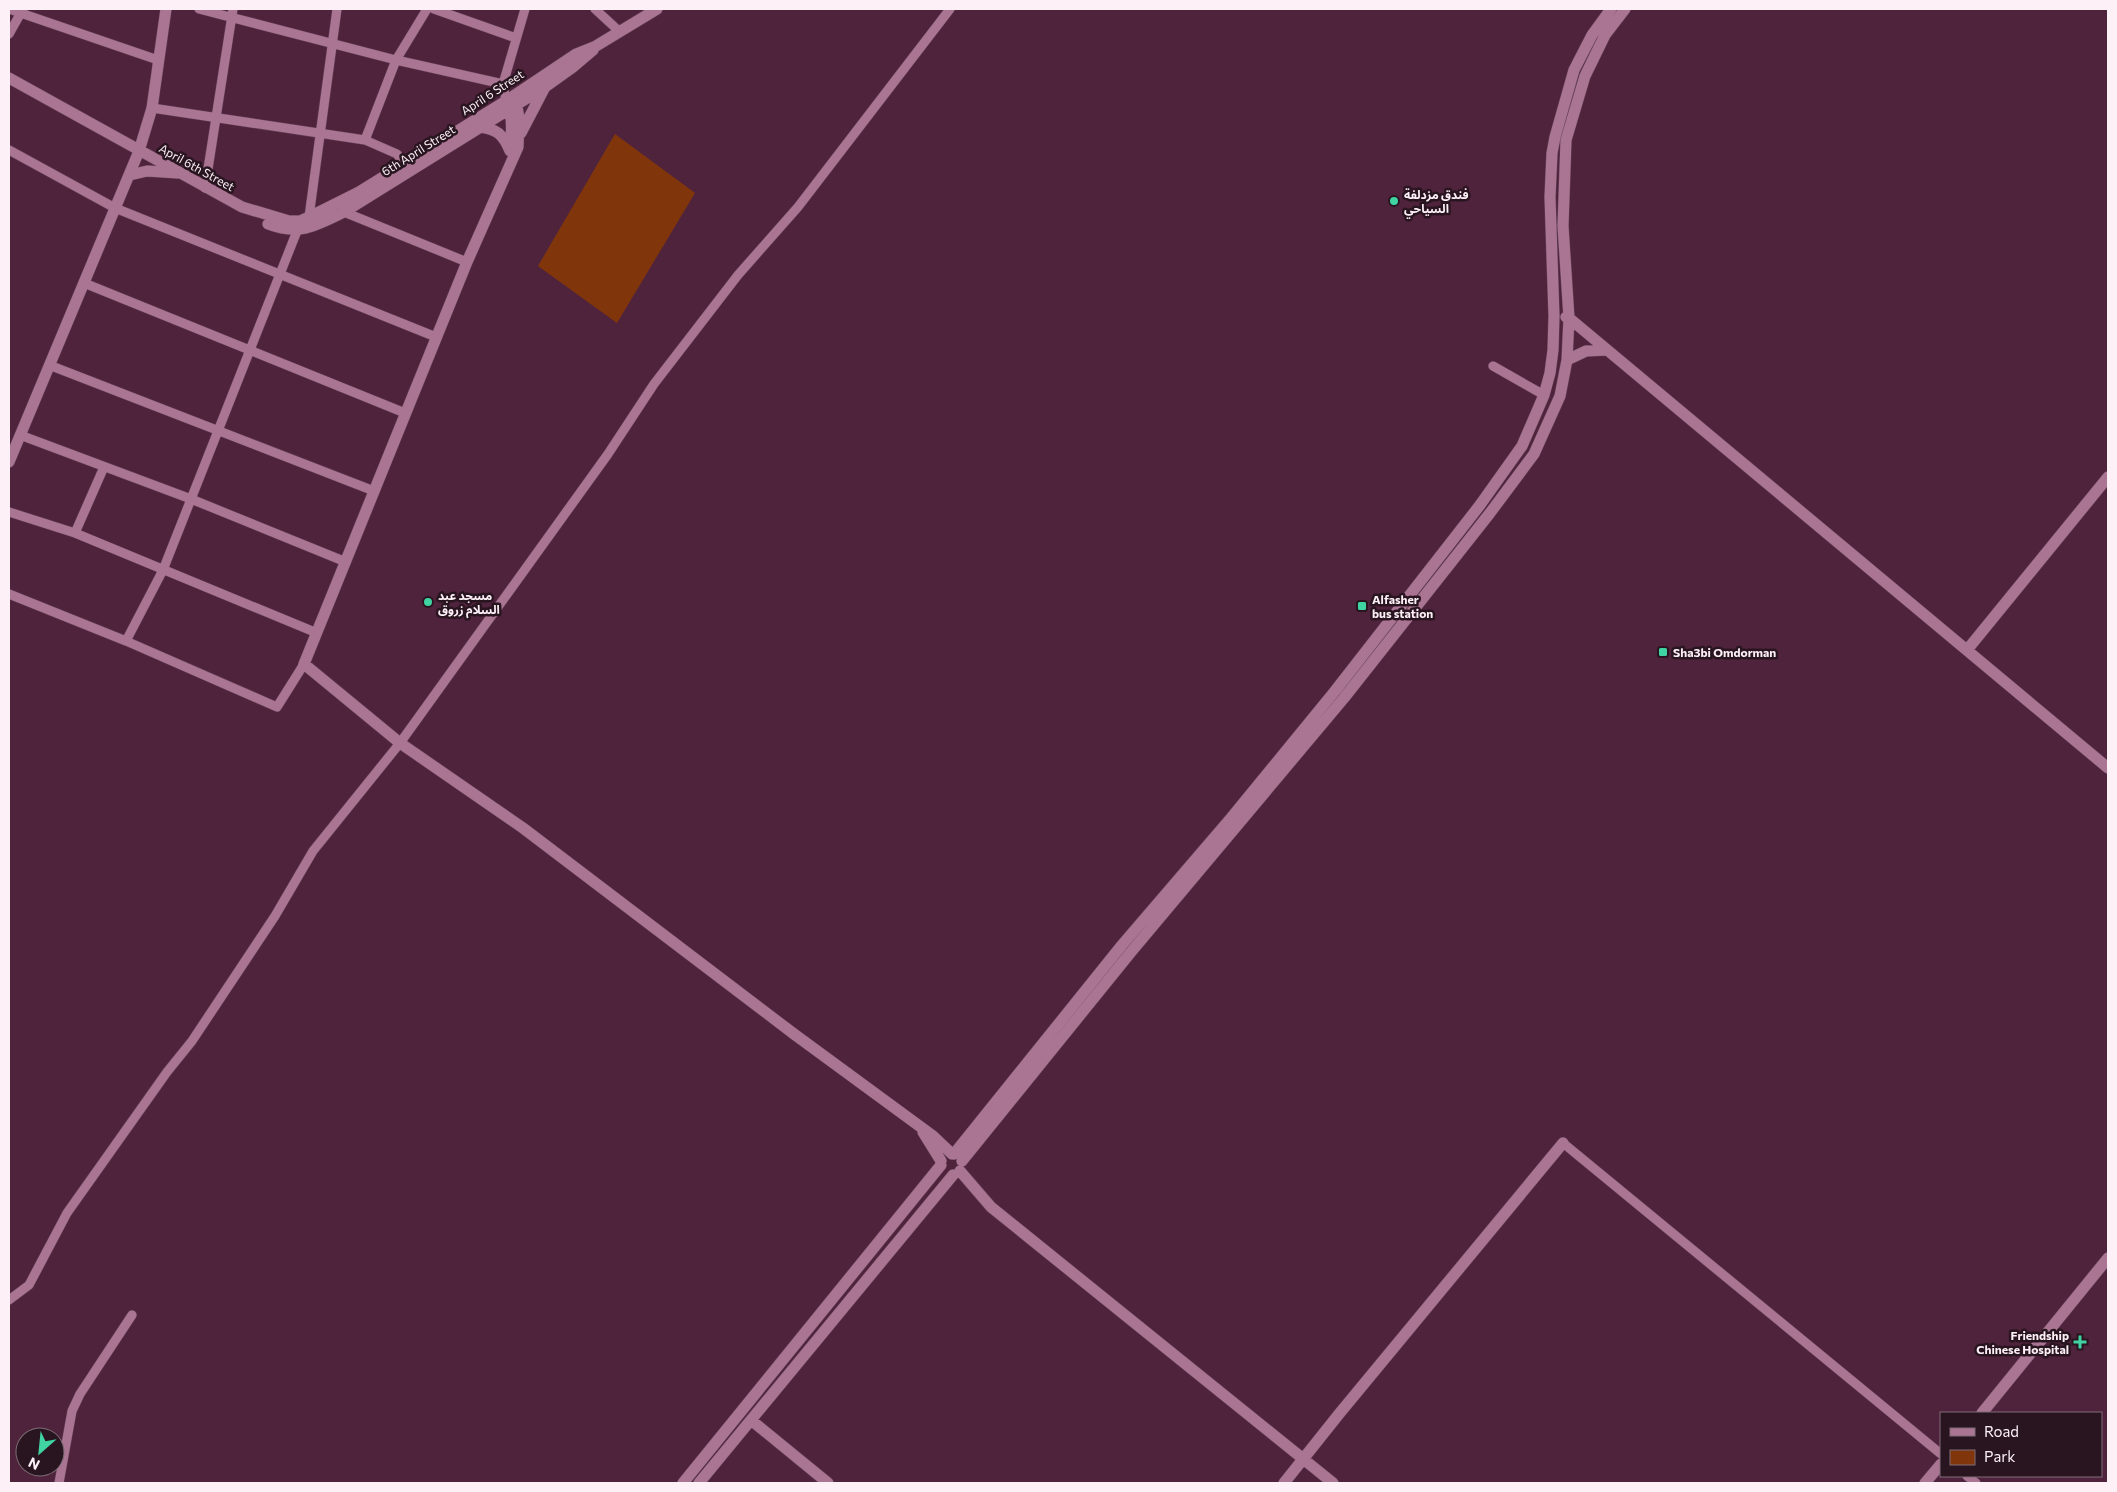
<svg xmlns="http://www.w3.org/2000/svg" width="2117" height="1492" font-family="Commissioner,'Noto Sans Arabic',sans-serif">
<style>
.green{fill:#80360a}
.lines{fill:none;stroke-linecap:round;stroke-linejoin:round}
.minor-casing{stroke:#644157;stroke-width:10}
.tertiary-casing{stroke:#644157;stroke-width:12}
.minor{stroke:#aa7592;stroke-width:9}
.tertiary{stroke:#aa7592;stroke-width:11}
.poi-dot{fill:#3fd4a2;stroke:#291520;stroke-width:2}
.labels{text-anchor:middle;dominant-baseline:central;stroke-width:5;stroke-linejoin:round;paint-order:stroke}
.street-label{font-size:12px;fill:#fdf1f7;stroke:#291520}
.poi-label{font-size:12px;font-weight:bold;fill:#fdf1f7;stroke:#291520;text-anchor:start}
</style>
<rect width="100%" height="100%" fill="#50233d"/>
<!-- green -->
<path class="green" d="M615,134L695,193L617,323L538,266Z"/>
<g class="lines">
<!-- minor casing -->
<g class="minor-casing">
<path id="minor" d="M9,9L158,60
M199,9L396,60L503,84
M434,9L516,38
M595,9L620,32
M9,34L23,9
M506,101L503,84L525,9
M152,108L365,140L397,154L407,168
M365,140L396,60L427,9
M9,150L115,208L436,337
M205,188L233,9
M344,212L467,262
M309,217L337,9
M84,283L405,413
M49,365L374,491
M1493,366L1544,395
M20,435L191,499L346,562
M9,512L75,533L317,633
M75,533L104,467
M9,594L126,641L277,707L304,664
M126,641L163,570L297,231
M1563,1143L1941,1454
M9,1300L29,1285L67,1213L167,1072L192,1041L275,916L313,851L400,743L608,454L654,384L738,275L798,207L950,9
M1967,1476L1976,1483
M59,1483L72,1411L80,1394L132,1315"/>
</g>
<!-- tertiary casing -->
<g class="tertiary-casing">
<path id="tertiary" d="M9,78L242,207L289,221H300L309,217L359,192L506,101L576,54L596,46L657,9
M515,95L519,118L518,147L467,262L304,664L400,743L523,828L794,1034L933,1136L952,1154
M507,103C512,113 512,126 511,138
M479,127C497,129 503,134 510,151
M521,133L545,87
M130,175L147,171L178,173
M268,224C298,236 316,226 344,212L545,87L573,67L593,50
M1566,317L1569,318L2108,768
M1567,360L1586,351L1607,350
M9,462L139,151L152,108L166,9
M1967,650L2108,477
M923,1132L941,1161
M954,1154L1122,945L1231,818L1335,691L1480,505L1522,446L1544,395L1550,373L1553,350L1554,316L1550,197L1552,153L1555,137L1574,70L1592,35L1611,9
M962,1161L1131,952L1344,698L1490,513L1534,454L1560,396L1567,360L1569,318L1563,226L1566,140L1585,76L1605,35L1625,9
M960,1171L991,1207L1333,1483
M1982,1413L2108,1258
M751,1420L828,1483
M683,1483L941,1165
M699,1483L953,1175
M1284,1483L1339,1414L1563,1143
M1925,1483L1941,1464"/>
</g>
<!-- minor -->
<use href="#minor" class="minor"/>
<!-- tertiary -->
<use href="#tertiary" class="tertiary"/>
</g>
<!-- markers -->
<g class="poi-dot">
<circle cx="1394" cy="201" r="5"/>
<circle cx="428" cy="602" r="5"/>
<rect x="1357" y="601" width="10" height="10" rx="2.5"/>
<rect x="1658" y="647" width="10" height="10" rx="2.5"/>
<path d="M2077.5 1334.5h5v5h5v5h-5v5h-5v-5h-5v-5h5z"/>
</g>
<g class="labels">
<!-- street labels -->
<g class="street-label">
<text transform="translate(492 92) rotate(-33)">April 6 Street</text>
<text transform="translate(418 150) rotate(-32)">6th April Street</text>
<text transform="translate(197 167) rotate(29)">April 6th Street</text>
</g>
<!-- poi labels -->
<g class="poi-label">
<text x="1404" y="194">فندق مزدلفة<tspan x="1404" dy="14">السياحي</tspan></text>
<text x="438" y="595">مسجد عبد<tspan x="438" dy="14">السلام زروق</tspan></text>
<text x="1372" y="599">Alfasher<tspan x="1372" dy="14">bus station</tspan></text>
<text x="1673" y="652">Sha3bi Omdorman</text>
<text x="2069" y="1335" text-anchor="end">Friendship<tspan x="2069" dy="14">Chinese Hospital</tspan></text>
</g>
</g>
<!-- border -->
<rect width="2117" height="1492" fill="none" stroke="#fdf1f7" stroke-width="20"/>
<!-- legend -->
<rect x="1940" y="1412" width="162" height="65" fill="#291520" stroke="#7e6d76"/>
<rect x="1950" y="1428" width="25" height="8" fill="#aa7592" stroke="#7e6d76"/>
<text x="1984" y="1437" font-size="15" fill="#fdf1f7">Road</text>
<rect x="1950" y="1450" width="25" height="15" fill="#80360a" stroke="#7e6d76"/>
<text x="1984" y="1462" font-size="15" fill="#fdf1f7">Park</text>
<!-- north arrow -->
<g transform="translate(40 1452) rotate(207)"><circle r="24" fill="#291520" stroke="#7e6d76"/>
<path d="M0-4L9 19L0 12L-9 19Z" fill="#3fd4a2"/>
<text y="-8" font-size="14" font-weight="bold" text-anchor="middle" fill="#fdf1f7">N</text>
</g>
</svg>
